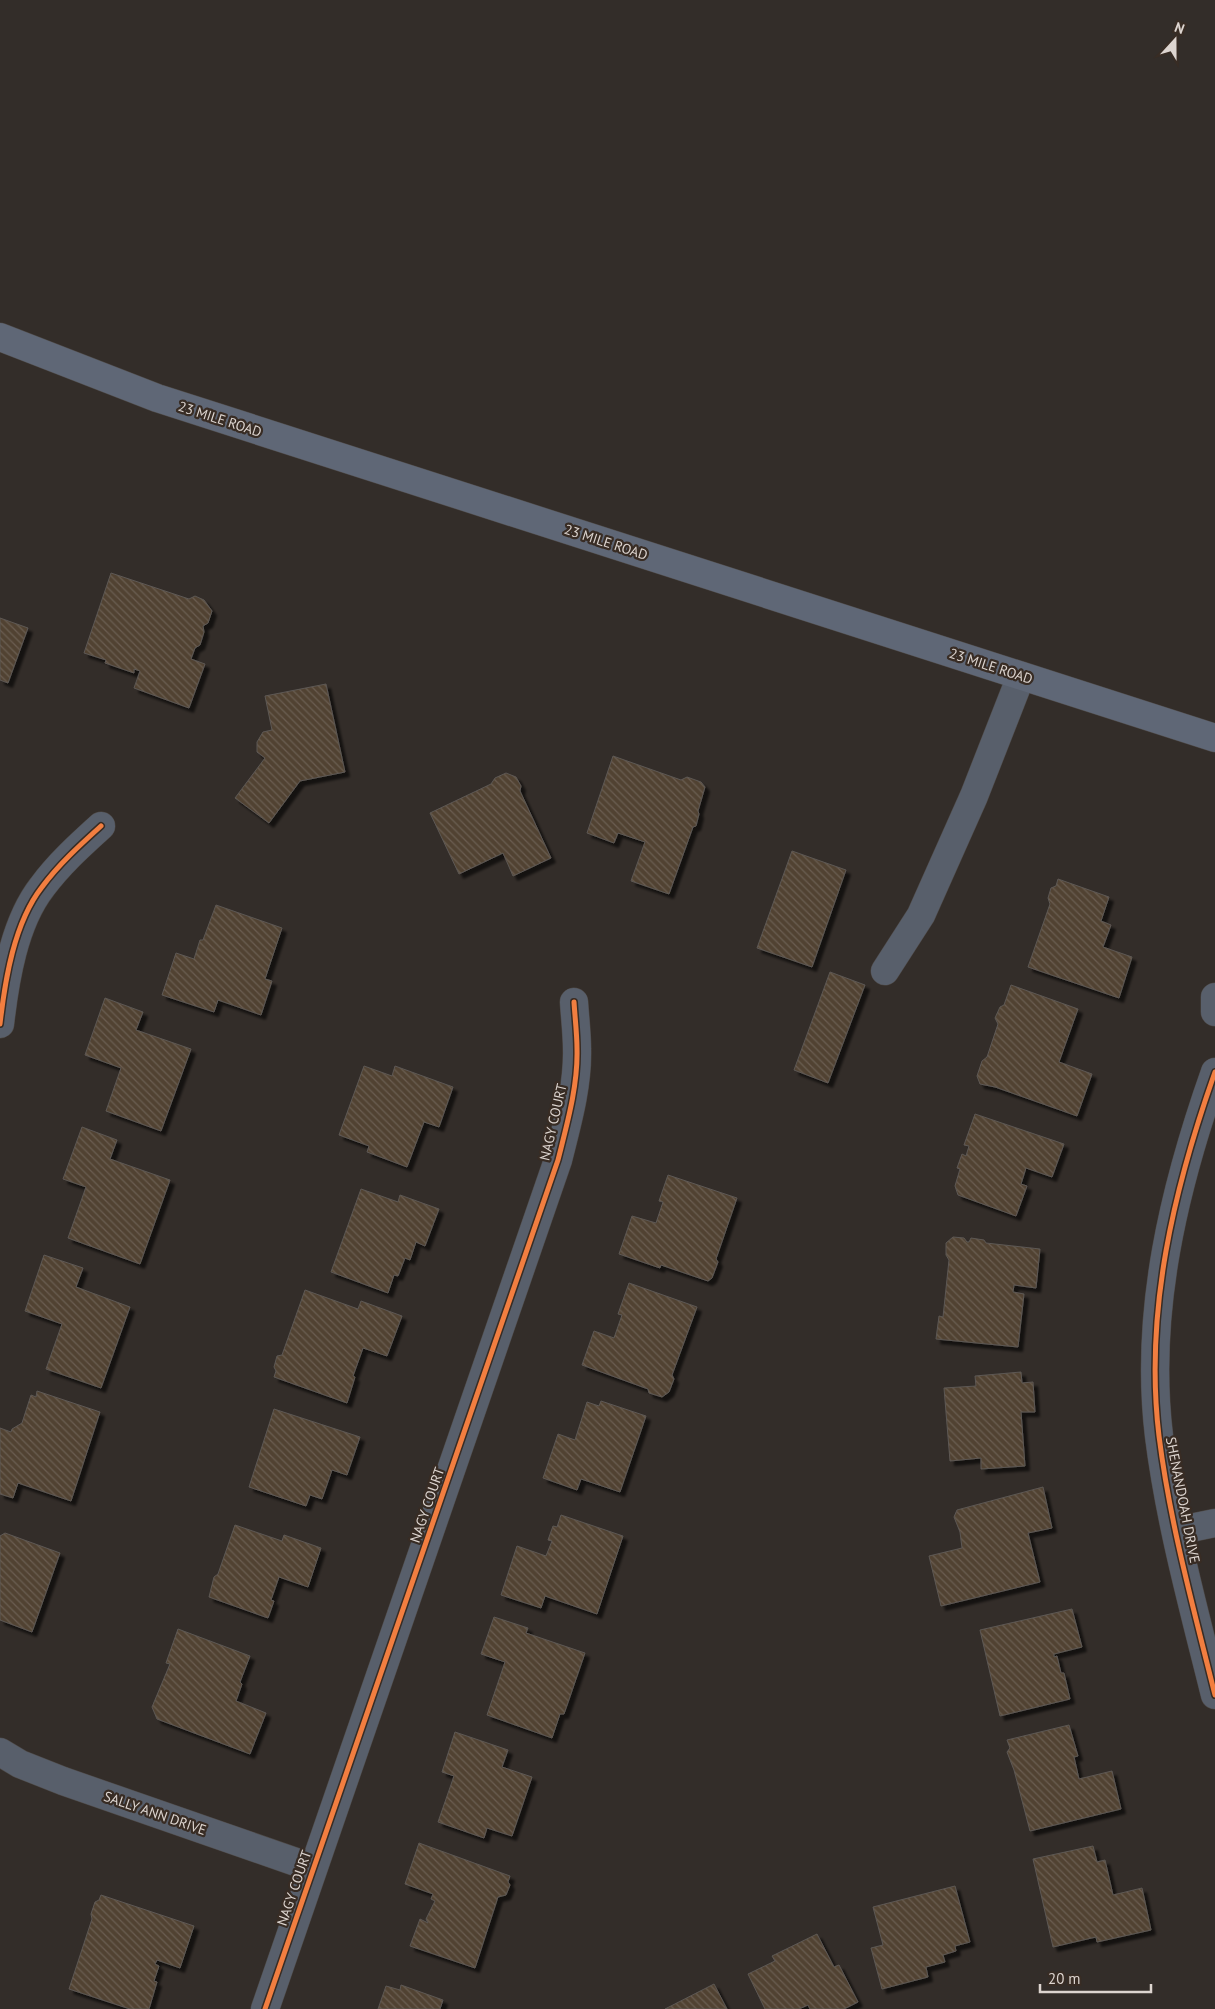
<svg xmlns="http://www.w3.org/2000/svg" width="1215" height="2009" font-family="'PT Sans',sans-serif">
<style>
.building{fill:url(#building-back-hatch);stroke:#5d5854;filter:url(#shadow)}
.lines{fill:none;stroke-linecap:round;stroke-linejoin:round}
.minor-casing{stroke:#4d4845;stroke-width:29}
.major-casing{stroke:#4d4845;stroke-width:29}
.minor{stroke:#585f6b;stroke-width:28}
.major{stroke:#5f6776;stroke-width:28}
.cycleway-casing{stroke:#382c24;stroke-width:8}
.cycleway{stroke:#f27e40;stroke-width:5}
.labels{text-anchor:middle;dominant-baseline:central;stroke-width:4.5;stroke-linejoin:round;paint-order:stroke}
.street-label{font-size:14px;fill:#ddd5d0;stroke:#382c24}
</style>
<defs>
<pattern id="building-back-hatch" width="6" height="6" patternUnits="userSpaceOnUse" patternTransform="scale(1.25)"><rect width="6" height="6" fill="#514333"/><path d="M-1 5l2 2M0 0l6 6M5-1l2 2" fill="none" stroke="#6a5d50"/></pattern>
<filter id="shadow"><feDropShadow dx="4.5" dy="4.5" stdDeviation="1" flood-color="#0009"/></filter>
</defs>
<rect width="100%" height="100%" fill="#332d29"/>
<!-- building -->
<path class="building" d="M111,573L189,599L195,596L204,600L212,611L208,623L203,626L204,632L200,645L195,648L191,659L205,664L189,708L134,688L140,671L134,669V673L105,663L106,660L84,653Z
M0,618L28,628L8,683L0,680Z
M326,684L345,772L300,781L269,823L235,798L265,758L257,752V742L263,732L272,730L265,696Z
M613,756L681,780L687,777L701,782L705,787L698,811L699,814L696,826L693,827L669,894L631,881L645,842L618,833L614,843L587,833Z
M506,773L516,777L521,786L520,791L551,858L513,876L503,853L459,874L430,813L491,784L495,778Z
M792,851L846,870L812,967L757,948Z
M1058,879L1109,897L1101,921L1111,925L1103,947L1132,957L1119,998L1028,967L1050,904L1048,898L1051,888L1056,886Z
M216,905L282,928L265,979L272,981L261,1015L218,1000L214,1012L162,995L176,953L194,959L200,940H203Z
M830,972L865,985L828,1083L794,1070Z
M1011,985L1078,1009L1059,1062L1092,1074L1077,1116L995,1087L980,1084L977,1076L982,1061L987,1057L998,1024L995,1018L1000,1007L1004,1005Z
M105,998L143,1012L136,1030L191,1049L161,1131L106,1111L121,1068L85,1055Z
M364,1066L392,1076L395,1066L453,1087L439,1127L424,1122L407,1167L367,1152L369,1146L339,1135Z
M975,1114L1064,1144L1052,1177L1026,1168L1021,1184L1027,1186L1016,1216L958,1195L955,1186L960,1169L957,1168L962,1154L966,1156L969,1146L964,1145Z
M82,1127L117,1140L110,1159L170,1180L140,1264L68,1238L86,1187L63,1179Z
M668,1175L737,1198L716,1259L718,1262L712,1278L708,1281L661,1265L660,1268L619,1254L632,1216L656,1223L663,1202L659,1201Z
M361,1189L398,1202L400,1195L439,1209L425,1246L416,1242L410,1260L405,1258L398,1276L394,1275L388,1293L331,1272Z
M953,1237L964,1238L967,1242H969L971,1238L984,1240L986,1243L1040,1249L1036,1288L1014,1285L1013,1292L1024,1294L1018,1347L936,1339L939,1316L943,1317L949,1260L946,1255V1243Z
M44,1255L83,1268L76,1287L130,1307L101,1388L46,1369L62,1324L25,1311Z
M629,1283L697,1307L672,1375L674,1379L669,1392L662,1397L649,1393L648,1389L582,1365L594,1331L614,1338L622,1315L618,1314Z
M305,1290L358,1309L361,1301L402,1316L387,1356L363,1348L353,1376L355,1377L347,1403L274,1377L276,1371L274,1367L277,1356L282,1355Z
M1021,1372L1022,1383L1033,1382L1035,1412H1021L1025,1466L981,1469V1458L950,1461L944,1388L976,1386L975,1376Z
M37,1391L100,1412L71,1501L18,1483L13,1498L0,1494V1428L11,1432L12,1429L22,1423L31,1395L36,1397Z
M601,1401L646,1416L620,1492L581,1479L577,1490L543,1478L558,1434L575,1440L587,1402L599,1406Z
M274,1409L360,1437L347,1475L332,1470L322,1499L310,1495L306,1506L249,1487Z
M1043,1487L1052,1528L1028,1533L1040,1582L941,1606L929,1556L962,1548L960,1532L954,1517L957,1510Z
M561,1515L623,1536L597,1614L545,1596L541,1608L501,1595L517,1546L546,1556L552,1541L548,1540L553,1526L557,1527Z
M235,1525L282,1541L284,1535L321,1548L308,1587L279,1577L271,1600L274,1601L268,1618L209,1597L214,1577L218,1574Z
M5,1533L60,1553L32,1632L0,1620V1536Z
M1072,1609L1082,1647L1054,1654V1657L1057,1656L1061,1673H1064L1070,1699L1000,1716L980,1630Z
M494,1617L528,1628L526,1633L585,1653L564,1714H560L552,1738L487,1715L505,1662L481,1654Z
M178,1629L250,1656L240,1682L242,1684L236,1701L266,1713L250,1754L157,1719L152,1707L170,1664L166,1663Z
M1069,1725L1078,1756L1074,1757L1079,1779L1112,1771L1121,1809L1030,1831L1014,1770L1007,1752L1010,1748L1007,1740Z
M455,1732L508,1750L502,1767L532,1777L512,1836L487,1828L484,1838L438,1822L454,1776L442,1772Z
M419,1843L510,1876L508,1882L510,1885L506,1895L498,1897L475,1968L410,1946L420,1919L428,1923L426,1919L435,1901L431,1899L433,1894L405,1884Z
M1093,1846L1097,1862L1105,1860L1113,1895L1142,1888L1151,1930L1097,1942L1096,1937L1053,1947L1033,1859Z
M955,1886L970,1942L955,1946L956,1951L943,1955L945,1962L926,1967L928,1977L882,1989L871,1948L883,1945L873,1907Z
M101,1895L194,1926L180,1968L157,1960L155,1964L159,1966L154,1981L157,1982L149,2009H130L69,1989L92,1919L91,1914L95,1902L99,1900Z
M817,1934L834,1967L839,1965L858,2002L844,2009H810L808,2005L799,2009H765L748,1974L775,1961L772,1956Z
M714,1984L727,2009H665Z
M401,1985L443,2000L440,2009H378L386,1986L400,1990Z"/>
<g class="lines">
<!-- minor casing -->
<g class="minor-casing">
<path id="minor" d="M885,971L921,915L974,796L1021,676
M1215,997V1012
M0,1024C5,980 14,923 42,887C59,864 80,845 101,826
M1215,1072C1174,1188 1144,1312 1159,1436C1170,1524 1194,1610 1215,1695
M1176,1531L1215,1523
M0,1752L20,1764L63,1781L313,1868
M265,2009L558,1160C567,1124 578,1086 577,1049C577,1034 575,1018 574,1002"/>
</g>
<!-- major casing -->
<g class="major-casing">
<path id="major" d="M0,337L157,398L1215,738"/>
</g>
<!-- minor -->
<use href="#minor" class="minor"/>
<!-- major -->
<use href="#major" class="major"/>
<!-- cycleway casing -->
<g class="cycleway-casing">
<path id="cycleway" d="M0,1024C5,980 14,923 42,887C59,864 80,845 101,826
M1215,1072C1174,1188 1144,1312 1159,1436C1170,1524 1194,1610 1215,1695
M265,2009L558,1160C567,1124 578,1086 577,1049C577,1034 575,1018 574,1002"/>
</g>
<!-- cycleway -->
<use href="#cycleway" class="cycleway"/>
</g>
<g class="labels">
<!-- street labels -->
<g class="street-label">
<text transform="translate(220 419) rotate(18)">23 MILE ROAD</text>
<text transform="translate(606 542) rotate(18)">23 MILE ROAD</text>
<text transform="translate(991 666) rotate(18)">23 MILE ROAD</text>
<text transform="translate(553 1122) rotate(-77)">NAGY COURT</text>
<text transform="translate(1183 1500) rotate(79)">SHENANDOAH DRIVE</text>
<text transform="translate(427 1505) rotate(-71)">NAGY COURT</text>
<text transform="translate(155 1813) rotate(19)">SALLY ANN DRIVE</text>
<text transform="translate(294 1888) rotate(-71)">NAGY COURT</text>
</g>
</g>
<!-- north arrow -->
<g transform="translate(1175 40) rotate(21)" stroke="#382c24" stroke-width="4" paint-order="stroke">
<path d="M0-4L9 19L0 12L-9 19Z" fill="#ddd5d0"/>
<text y="-8" font-size="14" font-weight="bold" text-anchor="middle" fill="#ddd5d0">N</text>
</g>
<!-- scale -->
<path d="M1040 1984v8h111v-8" fill="none" stroke="#ddd5d0" stroke-width="2.5"/>
<text x="1048" y="1984" font-size="15" fill="#ddd5d0" stroke="#382c24" stroke-width="4" paint-order="stroke">20 m</text>
</svg>
